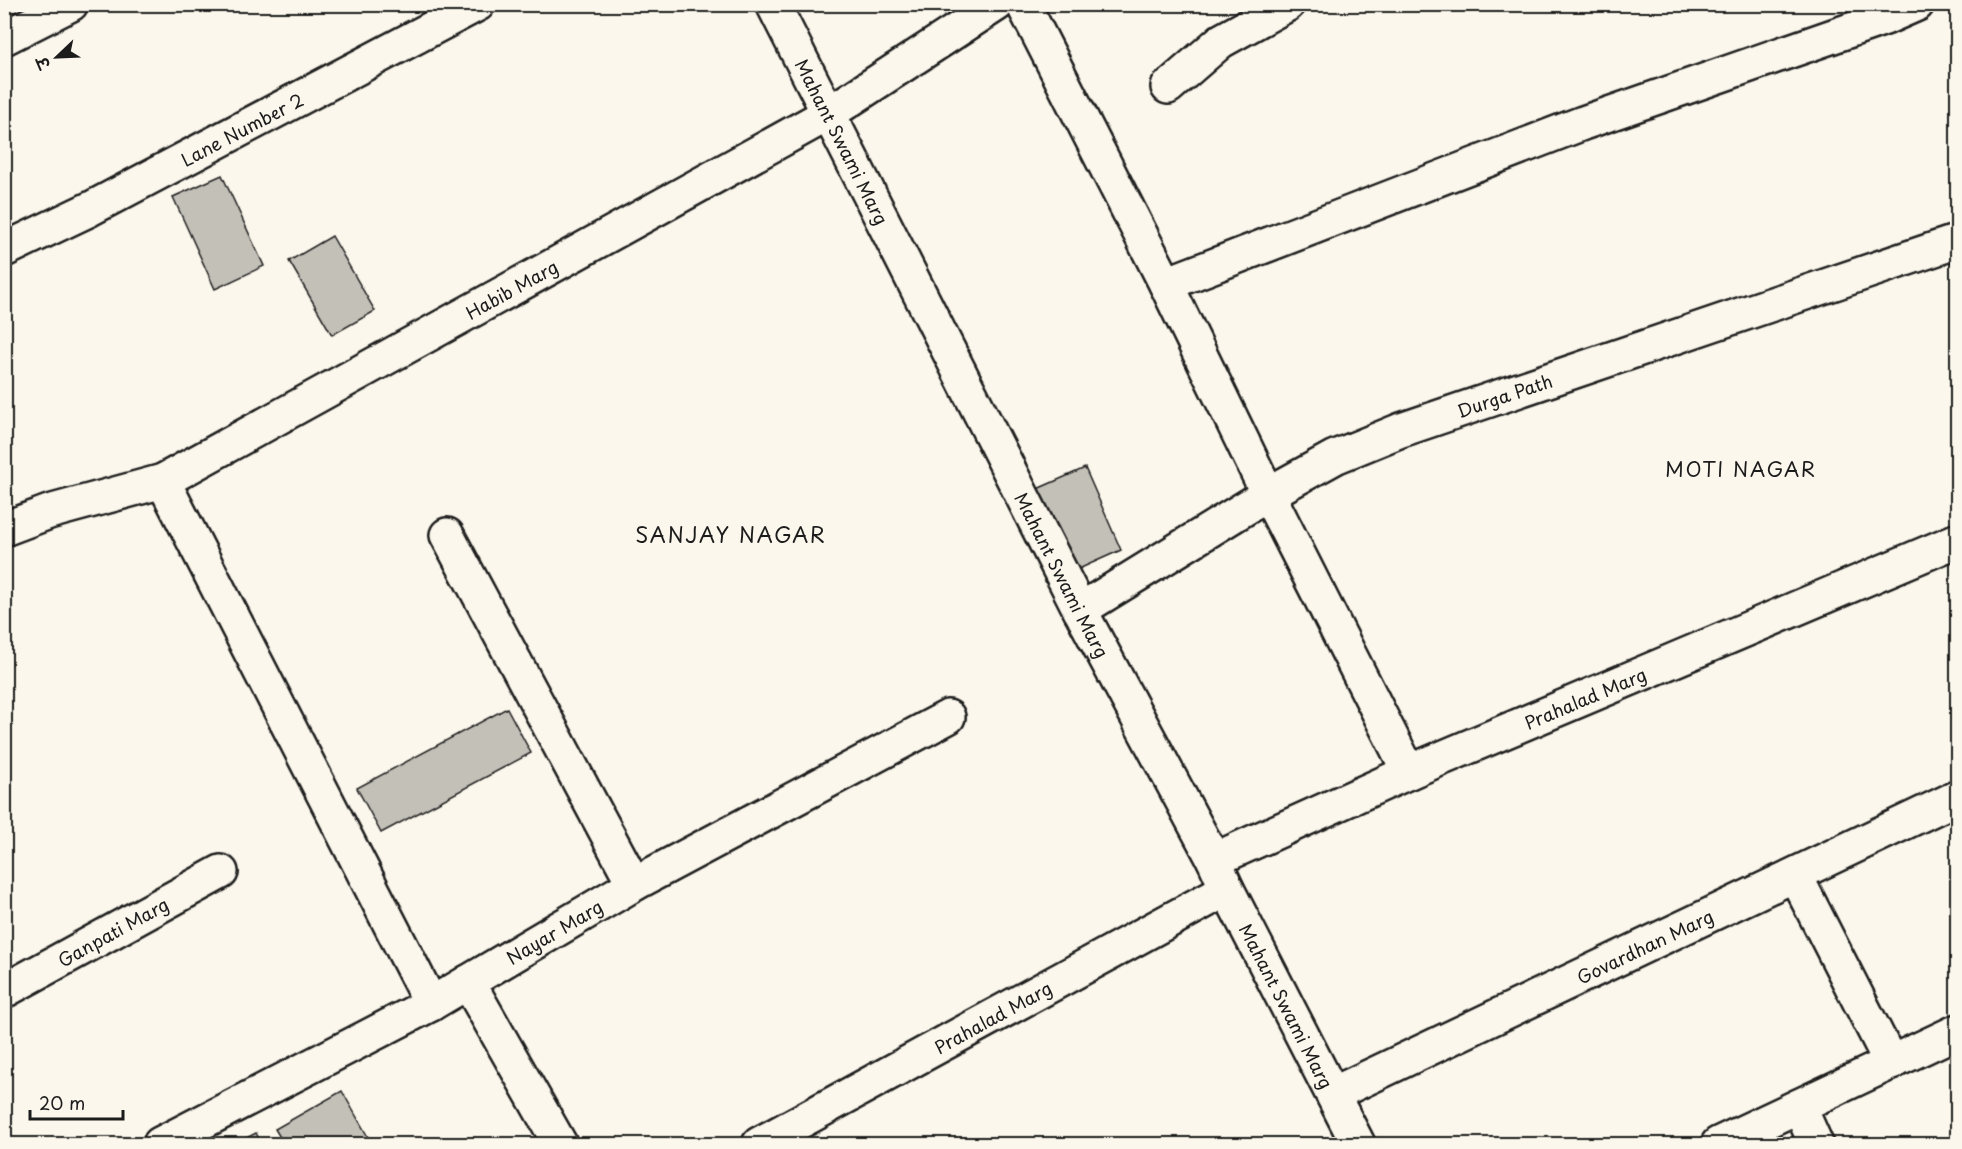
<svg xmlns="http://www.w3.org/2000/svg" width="1962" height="1149" font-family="'Playpen Sans','Playpen Sans Deva',sans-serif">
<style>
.building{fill:#c3c0b8;stroke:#1c1c1c;stroke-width:1.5}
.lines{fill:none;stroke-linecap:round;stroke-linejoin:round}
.minor-casing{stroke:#1c1c1c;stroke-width:38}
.minor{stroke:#fbf7ec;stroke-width:33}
.labels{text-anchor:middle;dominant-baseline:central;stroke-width:6;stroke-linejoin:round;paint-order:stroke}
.street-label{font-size:18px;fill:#1c1c1c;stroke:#fbf7ec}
.neighbourhood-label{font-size:20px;letter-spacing:1.5px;fill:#1c1c1c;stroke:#fbf7ec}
.quarter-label{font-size:21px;letter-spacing:1.5px;fill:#1c1c1c;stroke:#fbf7ec}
</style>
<rect width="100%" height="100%" fill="#fbf7ec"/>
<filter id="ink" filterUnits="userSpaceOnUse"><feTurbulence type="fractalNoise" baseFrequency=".0167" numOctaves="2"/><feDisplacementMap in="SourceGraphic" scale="12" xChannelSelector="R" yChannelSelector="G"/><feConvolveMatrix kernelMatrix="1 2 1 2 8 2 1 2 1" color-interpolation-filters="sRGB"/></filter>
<g filter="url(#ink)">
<!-- building -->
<path class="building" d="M222,175L264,266L215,289L173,197Z
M332,236L375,311L332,335L289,261Z
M1085,468L1121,550L1072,572L1035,490Z
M507,708L531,753L381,833L357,788Z
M342,1091L372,1144H284L275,1129Z
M256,1133L262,1144H235Z"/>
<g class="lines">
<!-- minor casing -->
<g class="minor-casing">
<g id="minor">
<path id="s1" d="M773,4L1080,610L1214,860L1227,889L1358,1144"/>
<path d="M1023,4L1166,284L1268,494L1409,772"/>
<path d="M4,38L71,4"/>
<path d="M1168,87L1221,41L1288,4"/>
<path id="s2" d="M4,250L90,209L478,4"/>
<path d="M1166,284L1583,123L1885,18L1917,4"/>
<path d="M163,481L431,1004"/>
<path id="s3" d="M4,529L49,512L163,481L828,114L997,4"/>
<path d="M447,535L634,884"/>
<path id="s4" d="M1080,610L1268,494L1335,457L1401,430L1958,241"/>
<path id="s5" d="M1214,860L1409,772L1958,540"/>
<path d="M1795,875L1891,1063"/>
<path d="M468,982L560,1144"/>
<path id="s6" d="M4,991L221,872"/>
<path id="s7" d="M1333,1094L1958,797"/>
<path d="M1799,1106L1816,1144"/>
<path id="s8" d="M160,1144L431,1004L634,884L948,717"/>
<path id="s9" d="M759,1144L1227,889"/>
<path d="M1718,1144L1958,1031"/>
</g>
</g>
<!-- minor -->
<use href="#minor" class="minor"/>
</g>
</g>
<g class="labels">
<!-- street labels -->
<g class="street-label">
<text stroke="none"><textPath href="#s2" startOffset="267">Lane Number 2</textPath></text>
<text stroke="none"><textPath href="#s1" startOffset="154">Mahant Swami Marg</textPath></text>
<text stroke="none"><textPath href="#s3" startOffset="564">Habib Marg</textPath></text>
<text stroke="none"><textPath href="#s4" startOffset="478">Durga Path</textPath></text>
<text stroke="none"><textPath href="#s1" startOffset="640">Mahant Swami Marg</textPath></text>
<text stroke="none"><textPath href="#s5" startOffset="405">Prahalad Marg</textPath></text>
<text stroke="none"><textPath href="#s6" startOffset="124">Ganpati Marg</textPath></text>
<text stroke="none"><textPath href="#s8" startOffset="448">Nayar Marg</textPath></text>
<text stroke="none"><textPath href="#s7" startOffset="345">Govardhan Marg</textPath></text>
<text stroke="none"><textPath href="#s1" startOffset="1126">Mahant Swami Marg</textPath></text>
<text stroke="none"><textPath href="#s9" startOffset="266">Prahalad Marg</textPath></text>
</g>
<!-- neighbourhood labels -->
<g class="neighbourhood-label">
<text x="1741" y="469">MOTI NAGAR</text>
</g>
<!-- quarter labels -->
<g class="quarter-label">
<text x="731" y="534">SANJAY NAGAR</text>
</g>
</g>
<!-- margin -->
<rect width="1962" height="1149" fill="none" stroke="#fbf7ec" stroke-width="24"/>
<rect x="12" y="12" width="1938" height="1125" fill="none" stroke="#1c1c1c" stroke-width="2" filter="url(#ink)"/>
<!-- north arrow -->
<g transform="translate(57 57) rotate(247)" stroke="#fbf7ec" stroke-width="4.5" paint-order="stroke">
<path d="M0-4.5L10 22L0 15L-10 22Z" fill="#1c1c1c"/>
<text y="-9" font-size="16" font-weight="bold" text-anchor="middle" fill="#1c1c1c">उ</text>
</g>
<!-- scale -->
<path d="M30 1110v9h93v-9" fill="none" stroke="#1c1c1c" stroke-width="3"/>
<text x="39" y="1110" font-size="18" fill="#1c1c1c" stroke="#fbf7ec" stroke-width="4.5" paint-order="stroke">20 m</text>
</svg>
